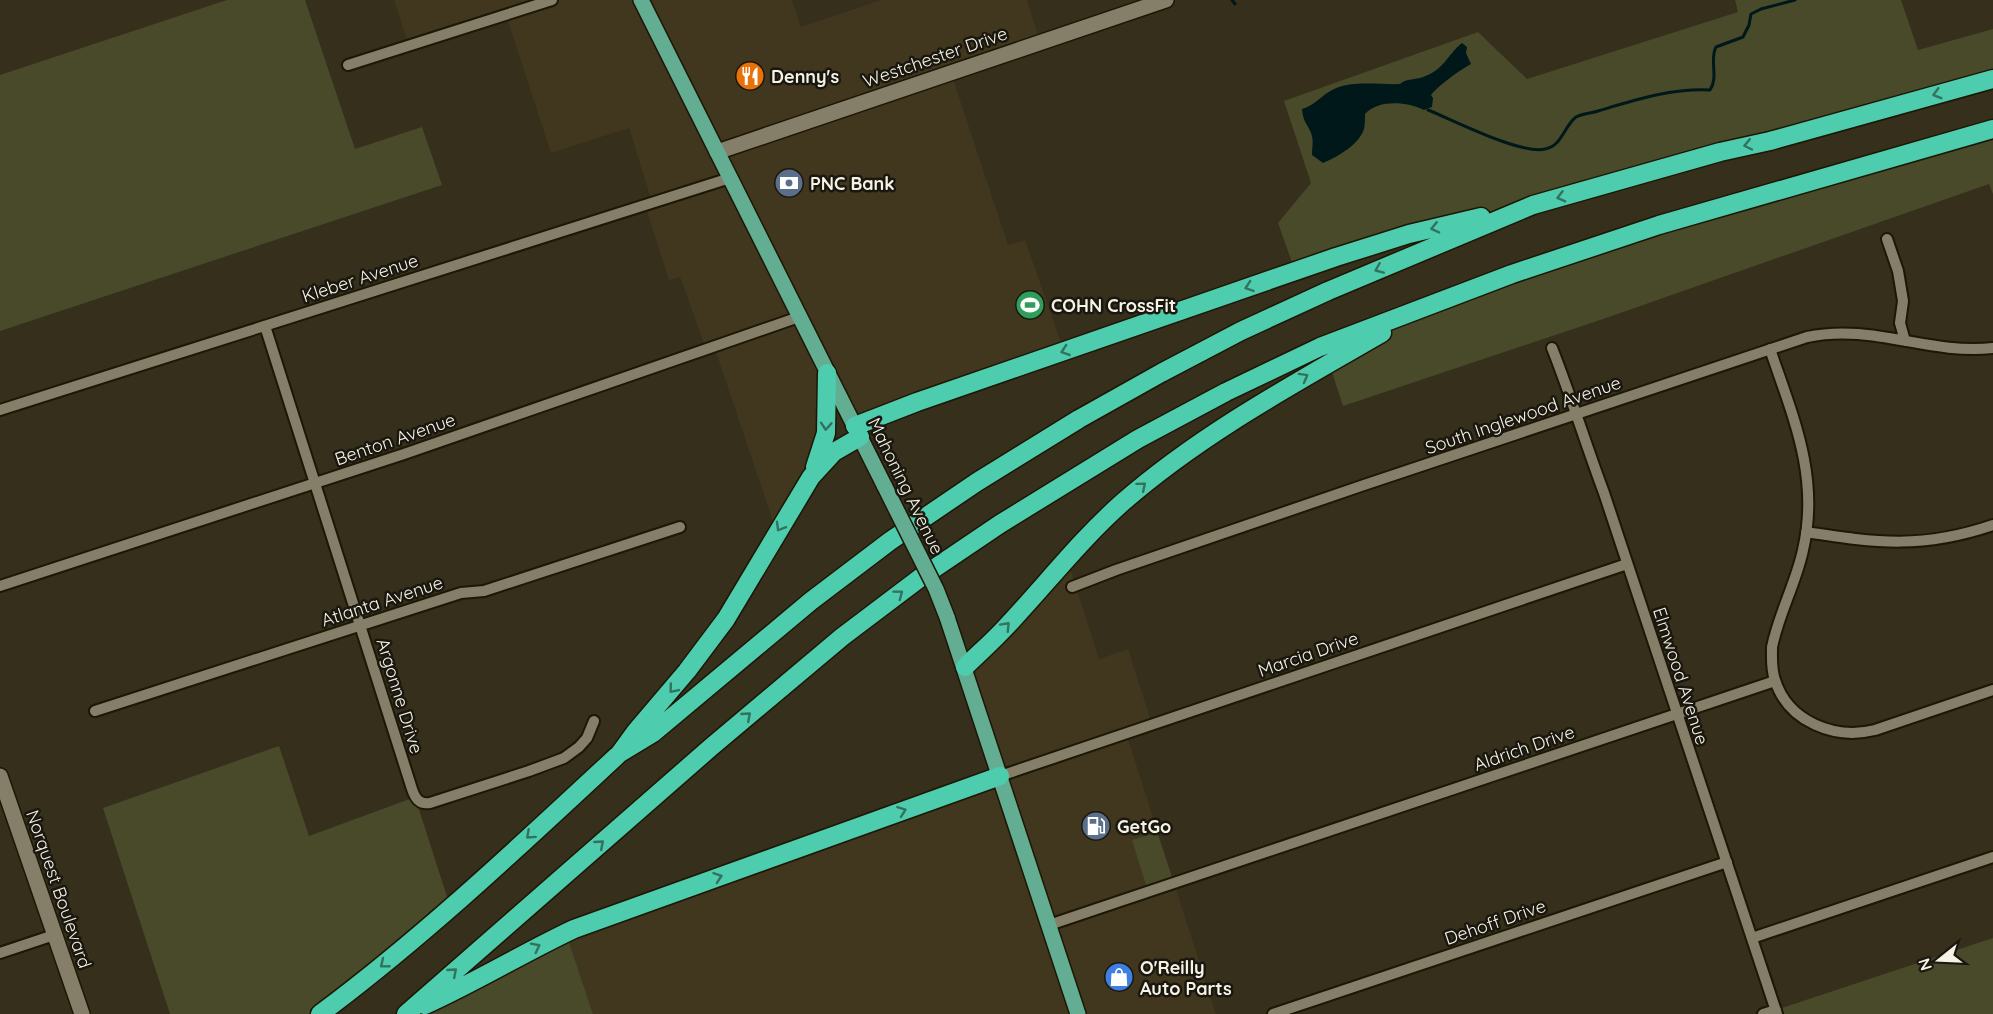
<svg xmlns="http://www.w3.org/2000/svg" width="1993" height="1014" font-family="Quicksand,sans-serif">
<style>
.built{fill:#40371e}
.green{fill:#484a2a}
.water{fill:#01181b}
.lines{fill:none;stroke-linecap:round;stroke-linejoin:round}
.stream{stroke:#01181b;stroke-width:3}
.street-casing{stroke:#1d1705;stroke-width:14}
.secondary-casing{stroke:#1d1705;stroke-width:18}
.primary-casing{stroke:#1d1705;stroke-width:18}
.highway-casing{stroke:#1d1705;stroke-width:21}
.street{stroke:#857e69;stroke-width:10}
.secondary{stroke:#857e69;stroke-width:15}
.primary{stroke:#63ad92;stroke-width:15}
.highway{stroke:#4dcdae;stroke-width:18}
.primary-bridge-casing{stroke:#1d1705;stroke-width:18;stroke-linecap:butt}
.primary-bridge{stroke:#63ad92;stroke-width:15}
.oneway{stroke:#34725e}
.labels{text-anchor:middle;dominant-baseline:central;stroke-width:5;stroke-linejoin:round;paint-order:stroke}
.street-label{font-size:18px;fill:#f6f2e6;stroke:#1a170f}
.poi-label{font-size:18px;font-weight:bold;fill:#f6f2e6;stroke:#1a170f;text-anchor:start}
</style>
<rect width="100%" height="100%" fill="#352f1c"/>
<!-- built -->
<path class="built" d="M394,0H792L801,27L881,0H1027L1040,42L951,73L1008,245L1025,240L1064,351L855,426L828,375L826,433L777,533L714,346L706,349L680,277L669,280L645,205L652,202L629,128L551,153L506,15L409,46Z
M1067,559L1099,659L1128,649L1152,724L1126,733L1216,1014H593L566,933L1000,776L965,667Z"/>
<!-- green -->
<path class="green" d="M227,0H305L355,149L422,127L442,185L0,331V75Z
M1735,0H1901L1918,50L1993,29V79L1295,271L1278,223L1311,183L1284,101L1478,32L1527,79L1738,12Z
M1993,129V194L1989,184L1606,318L1343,406L1329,363L1425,308Z
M279,746L309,836L415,797L450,906L320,1014H170L103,808Z
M1157,832L1172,877L1146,885L1132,840Z
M566,933L593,1014H406Z
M1993,938V1014H1777L1776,1010Z"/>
<!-- water -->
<path class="water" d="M1462,43L1467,47L1466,53L1471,64C1460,70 1439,85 1431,95L1433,98L1432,107L1424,110C1407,102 1379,99 1365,114C1365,118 1365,125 1364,129C1359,145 1337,157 1323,163L1312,155C1312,148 1314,140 1311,133C1307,123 1303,122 1302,109C1316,105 1321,95 1334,89C1353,80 1380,85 1400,84C1407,78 1415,80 1423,77C1444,70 1447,55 1462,43Z"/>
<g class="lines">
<!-- stream -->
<path class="stream" d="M1232,0L1235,4
M1428,110C1453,120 1521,155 1545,149C1562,146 1564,126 1576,117C1581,114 1592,113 1598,111C1635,100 1672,88 1710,90C1719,77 1709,60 1716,47L1743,37L1749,25L1751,14L1761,9L1795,0"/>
<!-- street casing -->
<g class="street-casing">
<path id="street" d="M348,65L552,0
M1887,239L1898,271L1903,301L1900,323L1905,341
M265,326L412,789C415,798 419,805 430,803L529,771L564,758L579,747L587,738L594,721
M1552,348C1571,396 1586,445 1604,493L1777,1014
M1770,349C1793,417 1820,477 1803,550C1796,583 1779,613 1772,647C1772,658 1771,669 1775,680C1788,722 1835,740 1875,730L1993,690
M0,410L730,178
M1806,532C1877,543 1923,549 1993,525
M0,586L404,454L799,317
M1072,587L1116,570L1364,485L1807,337C1873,323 1927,355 1993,348
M95,711L461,593L484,591L680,527
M1000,776L1627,564
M1049,925L1775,681
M1752,938L1993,857
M0,953L54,935
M1273,1014L1727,862
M1763,1014L1776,1010"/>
</g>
<!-- secondary casing -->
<g class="secondary-casing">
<path id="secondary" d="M717,152L1166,0
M0,776L82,1014"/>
</g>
<!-- primary casing -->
<g class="primary-casing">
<path id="primary" d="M641,0L885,487
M947,617L1078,1014"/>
</g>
<!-- highway casing -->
<g class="highway-casing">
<path id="highway" d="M855,426L917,402L1336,257L1409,234L1481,217
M815,467L826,433L827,373
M965,667C978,654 992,642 1004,629C1044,587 1079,541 1123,502C1201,434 1292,385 1382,333
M620,753L653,733L811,601L890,541L977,482L1079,419L1161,373L1241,331L1328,291L1533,205L1720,152L1770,141L1993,79
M425,1005C476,982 523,953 574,929L1000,776
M320,1014C426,935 523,843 620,753L636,731L687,671L726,619L811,477L834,452L860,437
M406,1014L710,748L842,637L920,578L1000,524L1138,439L1226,392L1320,347L1512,274L1659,225L1993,129"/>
</g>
<!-- street -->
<use href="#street" class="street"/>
<!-- secondary -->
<use href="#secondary" class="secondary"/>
<!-- primary -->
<use href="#primary" class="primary"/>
<!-- highway -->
<use href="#highway" class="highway"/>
<!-- primary-bridge casing -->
<g class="primary-bridge-casing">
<path id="primary-bridge" d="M885,487L936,589L947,617"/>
</g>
<!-- primary-bridge -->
<use href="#primary-bridge" class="primary-bridge"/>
</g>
<!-- one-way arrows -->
<defs><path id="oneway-chevron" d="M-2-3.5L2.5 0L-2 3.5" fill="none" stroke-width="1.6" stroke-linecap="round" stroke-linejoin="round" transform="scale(1.5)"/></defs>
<g class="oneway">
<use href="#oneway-chevron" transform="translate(1937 94) rotate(164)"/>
<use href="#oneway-chevron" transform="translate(1748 145) rotate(168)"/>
<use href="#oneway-chevron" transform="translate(1561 197) rotate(165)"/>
<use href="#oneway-chevron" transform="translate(1435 228) rotate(167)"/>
<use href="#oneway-chevron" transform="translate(1379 269) rotate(157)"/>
<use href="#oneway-chevron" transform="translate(1249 287) rotate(161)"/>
<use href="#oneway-chevron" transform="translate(1065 351) rotate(161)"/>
<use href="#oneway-chevron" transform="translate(1304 377) rotate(-29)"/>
<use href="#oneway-chevron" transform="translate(826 426) rotate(94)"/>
<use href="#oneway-chevron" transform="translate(1142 486) rotate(-40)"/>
<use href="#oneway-chevron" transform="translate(780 527) rotate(120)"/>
<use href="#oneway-chevron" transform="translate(899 594) rotate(-37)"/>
<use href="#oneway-chevron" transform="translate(1006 626) rotate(-47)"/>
<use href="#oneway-chevron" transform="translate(673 689) rotate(130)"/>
<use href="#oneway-chevron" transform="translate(747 716) rotate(-41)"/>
<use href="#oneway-chevron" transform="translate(902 811) rotate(-20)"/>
<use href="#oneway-chevron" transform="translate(530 835) rotate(138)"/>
<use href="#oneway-chevron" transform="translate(600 844) rotate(-41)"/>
<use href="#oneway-chevron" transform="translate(718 877) rotate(-19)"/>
<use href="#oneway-chevron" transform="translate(536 947) rotate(-27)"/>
<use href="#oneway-chevron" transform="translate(384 964) rotate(141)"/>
<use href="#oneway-chevron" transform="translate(453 972) rotate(-41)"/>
</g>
<!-- icons -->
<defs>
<g id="restaurant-disc" transform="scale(1.5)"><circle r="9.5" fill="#e8710a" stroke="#1a170f"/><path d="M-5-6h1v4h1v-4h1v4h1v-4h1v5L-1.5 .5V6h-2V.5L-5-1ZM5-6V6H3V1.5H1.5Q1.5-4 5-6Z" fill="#fff"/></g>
<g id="bank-disc" transform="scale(1.5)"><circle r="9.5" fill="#5c6f8a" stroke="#1a170f"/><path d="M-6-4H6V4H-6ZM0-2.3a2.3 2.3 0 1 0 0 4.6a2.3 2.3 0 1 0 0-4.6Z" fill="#fff"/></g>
<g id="stadium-disc" transform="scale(1.5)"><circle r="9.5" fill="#2e9e5b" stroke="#1a170f"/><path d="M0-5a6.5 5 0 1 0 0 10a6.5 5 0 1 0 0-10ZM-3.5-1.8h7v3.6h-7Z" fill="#fff"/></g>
<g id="fuel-disc" transform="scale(1.5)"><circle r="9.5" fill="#5c6f8a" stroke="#1a170f"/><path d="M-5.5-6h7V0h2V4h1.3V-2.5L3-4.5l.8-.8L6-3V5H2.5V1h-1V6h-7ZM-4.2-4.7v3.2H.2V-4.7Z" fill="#fff"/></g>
<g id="shop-disc" transform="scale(1.5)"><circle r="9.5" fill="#3f7fe0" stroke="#1a170f"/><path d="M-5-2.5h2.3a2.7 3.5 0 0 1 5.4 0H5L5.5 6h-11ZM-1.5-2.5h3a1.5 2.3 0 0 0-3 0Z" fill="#fff"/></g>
</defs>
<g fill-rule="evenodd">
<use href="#restaurant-disc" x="750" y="76"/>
<use href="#bank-disc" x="789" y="183"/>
<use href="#stadium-disc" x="1030" y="305"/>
<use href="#fuel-disc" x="1096" y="826"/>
<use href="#shop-disc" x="1119" y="977"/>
</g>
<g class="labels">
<!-- street labels -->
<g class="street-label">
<text transform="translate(935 57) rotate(-19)">Westchester Drive</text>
<text transform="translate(360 278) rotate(-18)">Kleber Avenue</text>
<text transform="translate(1523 415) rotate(-19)">South Inglewood Avenue</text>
<text transform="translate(395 439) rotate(-19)">Benton Avenue</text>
<text transform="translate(906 486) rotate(64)">Mahoning Avenue</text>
<text transform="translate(382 601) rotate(-18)">Atlanta Avenue</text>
<text transform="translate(1308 654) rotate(-19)">Marcia Drive</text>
<text transform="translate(1681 676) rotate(72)">Elmwood Avenue</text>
<text transform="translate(400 696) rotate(73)">Argonne Drive</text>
<text transform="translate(1524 748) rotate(-19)">Aldrich Drive</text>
<text transform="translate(59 889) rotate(71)">Norquest Boulevard</text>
<text transform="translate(1495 922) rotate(-19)">Dehoff Drive</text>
</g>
<!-- poi labels -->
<g class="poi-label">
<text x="771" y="76">Denny's</text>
<text x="810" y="183">PNC Bank</text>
<text x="1051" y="305">COHN CrossFit</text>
<text x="1117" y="826">GetGo</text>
<text x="1140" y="967">O'Reilly<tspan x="1140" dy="21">Auto Parts</tspan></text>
</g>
</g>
<!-- north arrow -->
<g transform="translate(1939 960) rotate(252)" stroke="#1a170f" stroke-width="4.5" paint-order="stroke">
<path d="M0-4.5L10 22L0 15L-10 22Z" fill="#f6f2e6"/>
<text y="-9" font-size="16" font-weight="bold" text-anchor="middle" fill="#f6f2e6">N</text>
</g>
</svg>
